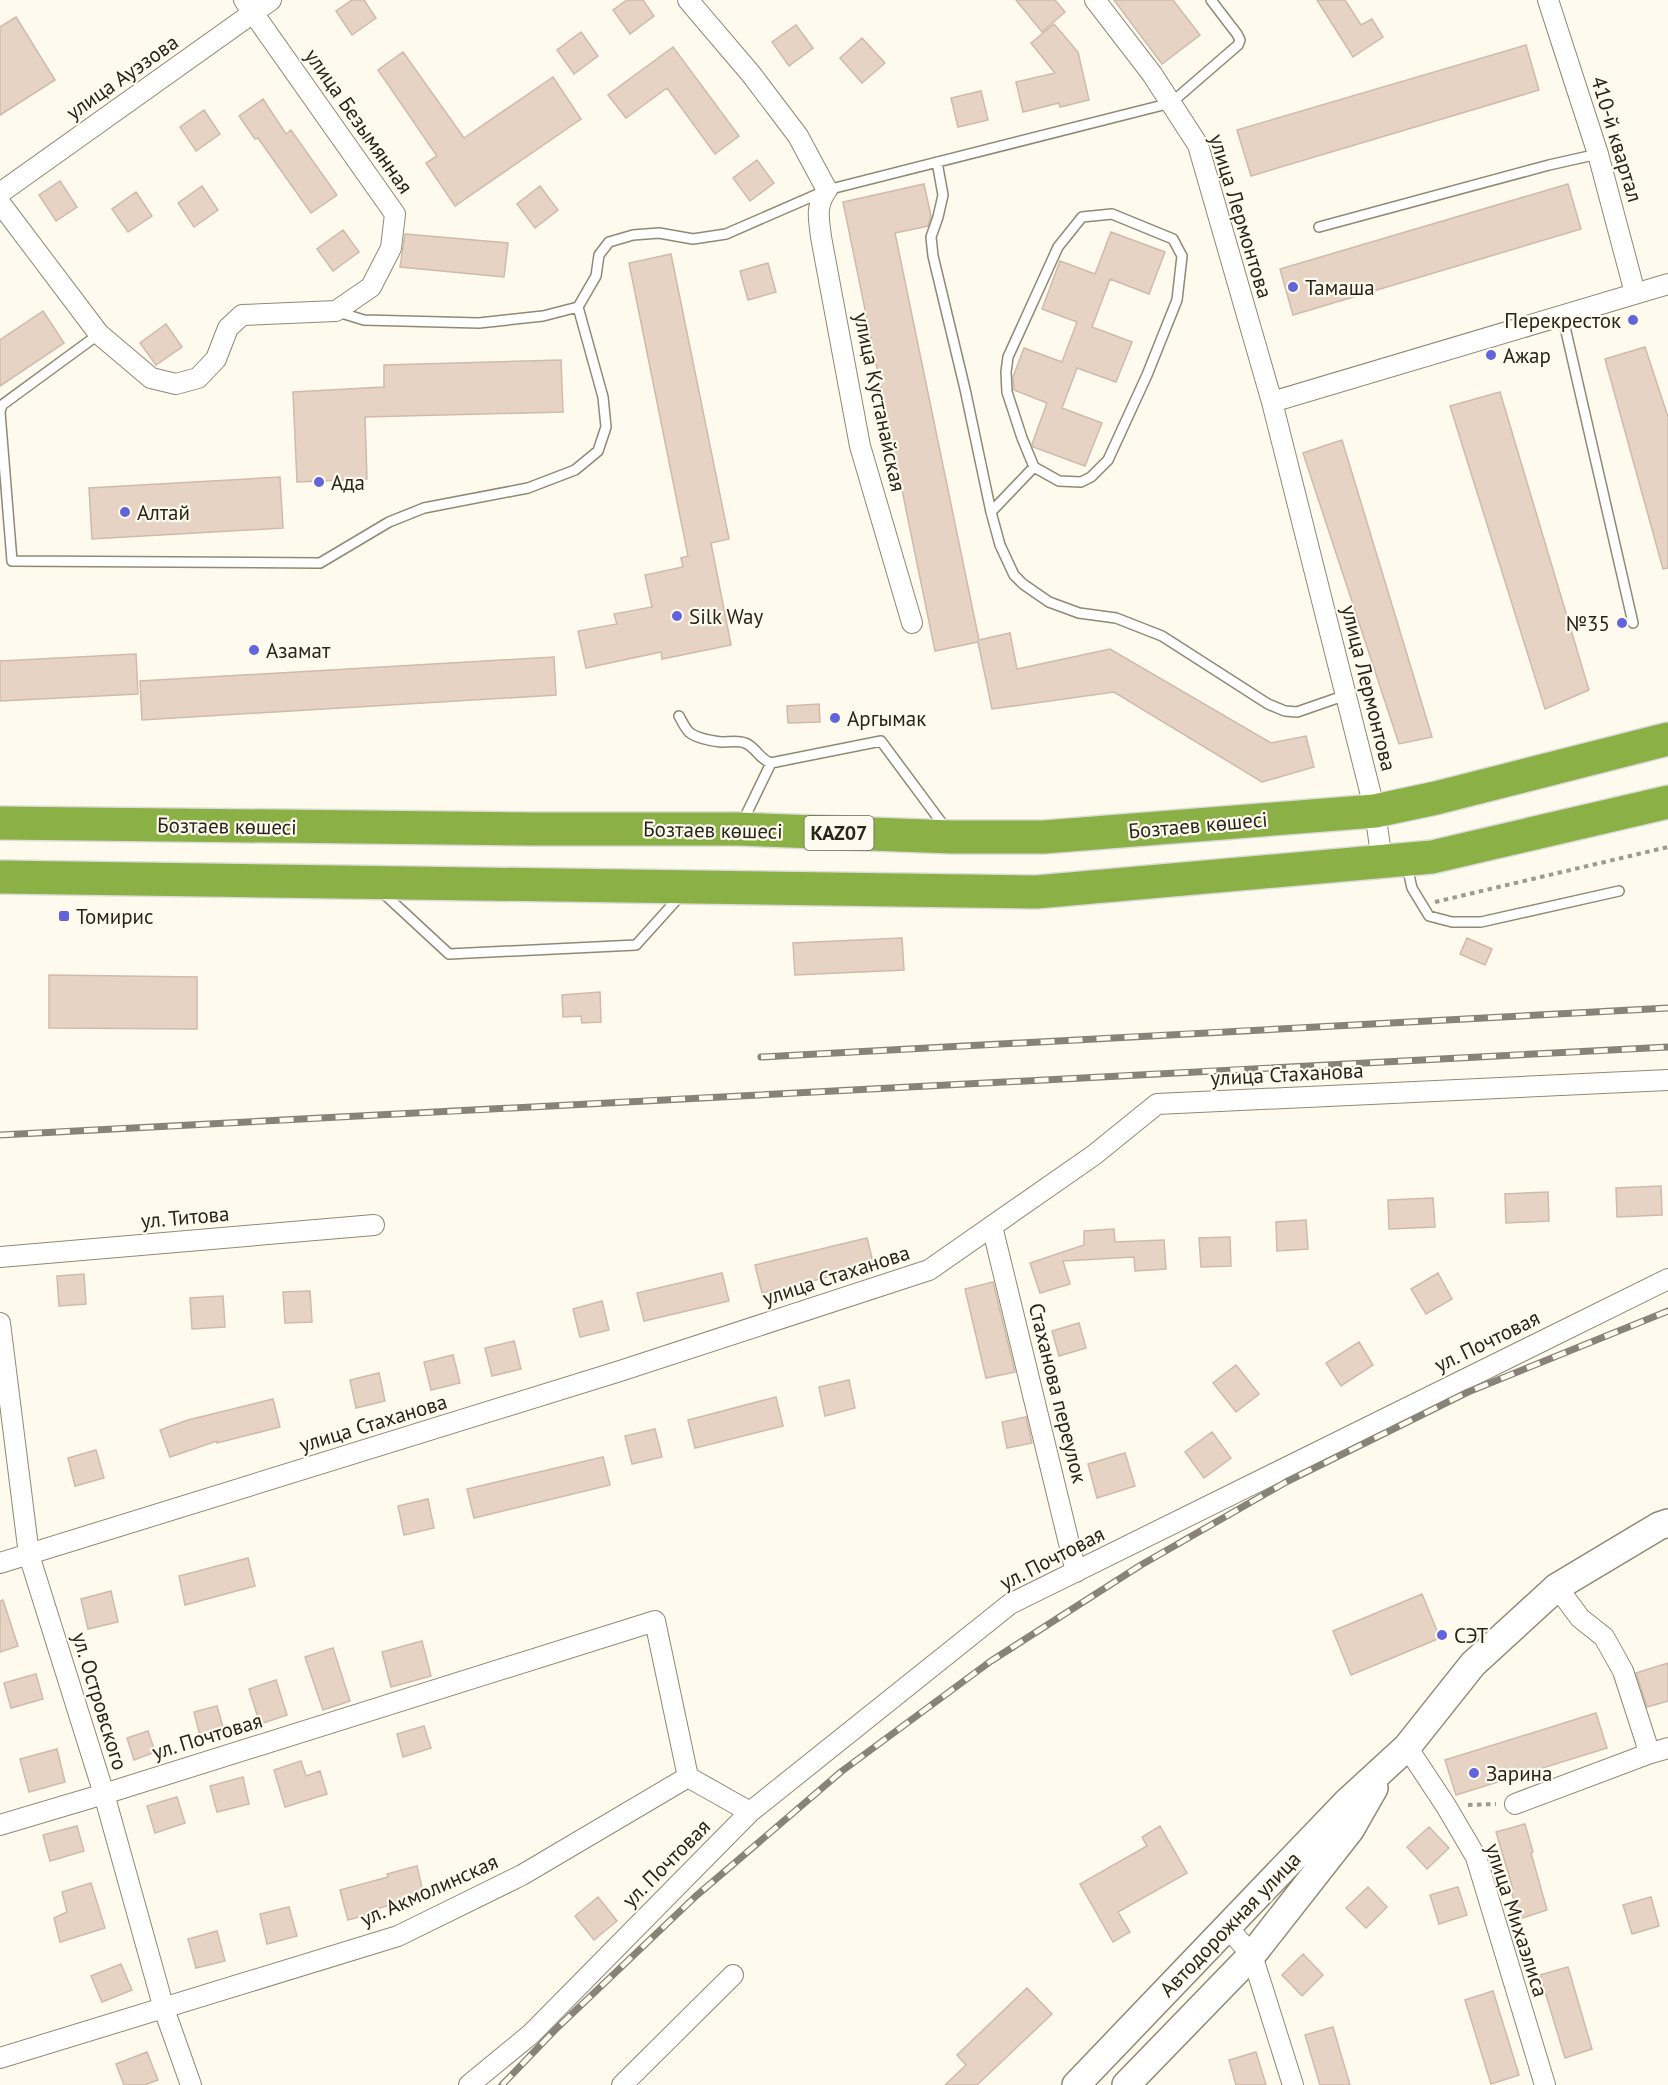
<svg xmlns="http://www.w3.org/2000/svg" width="1668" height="2085" font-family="'PT Sans',sans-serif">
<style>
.building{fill:#e7d3c4;stroke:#cfbaac;stroke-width:1.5}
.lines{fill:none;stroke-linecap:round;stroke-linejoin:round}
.lane-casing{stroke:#908975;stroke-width:12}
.street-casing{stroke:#908975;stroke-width:22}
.secondary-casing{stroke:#908975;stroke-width:30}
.highway-casing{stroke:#dddcdb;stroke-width:36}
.path{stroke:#9e9a90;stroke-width:4;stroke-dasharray:4.5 4.5;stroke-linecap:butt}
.lane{stroke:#fff;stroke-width:9}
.street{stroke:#fff;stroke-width:20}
.secondary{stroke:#fff;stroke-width:27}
.highway{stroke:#8bb045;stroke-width:33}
.rail-casing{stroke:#878379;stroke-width:7}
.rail{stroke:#fefaed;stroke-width:4.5;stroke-dasharray:14;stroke-linecap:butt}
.poi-dot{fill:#6264dc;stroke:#fefaed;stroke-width:2}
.labels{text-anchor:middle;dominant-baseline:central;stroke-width:4.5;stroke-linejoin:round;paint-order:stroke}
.shield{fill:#fefaed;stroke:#68655b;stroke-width:1.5}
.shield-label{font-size:20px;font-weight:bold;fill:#28251d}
.street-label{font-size:21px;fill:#28251d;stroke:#fefaed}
.poi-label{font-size:21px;fill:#28251d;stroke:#fefaed;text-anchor:start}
</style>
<rect width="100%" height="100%" fill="#fefaed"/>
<!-- building -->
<path class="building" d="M352,0H364L376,18L352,35L336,11Z
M627,0H643L654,16L630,34L613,10Z
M1016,0H1055L1065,12L1042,32Z
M1114,0H1173L1200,35L1162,64Z
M1317,0H1345L1361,25L1372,19L1383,37L1353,57Z
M16,17L55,80L0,115V27Z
M1054,24L1078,52L1089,100L1060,107L1059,103L1023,112L1016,82L1055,73L1031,43Z
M796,25L813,48L789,66L772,42Z
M581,32L598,56L574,74L557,50Z
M862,38L885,63L862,83L840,58Z
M1526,45L1539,90L1251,176L1237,130Z
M673,47L739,136L715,154L667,88L626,118L608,95Z
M403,52L464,138L553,77L581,119L455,206L426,163L437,156L378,70Z
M981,91L988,120L958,127L951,98Z
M263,99L286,134L291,130L337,195L311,213L258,138L255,139L239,116Z
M204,110L220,134L196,151L180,127Z
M757,160L774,183L750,201L733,178Z
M60,181L77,207L56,221L39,195Z
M924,184L931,216L928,226L895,233L979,640L1010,633L1017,669L1110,649L1271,743L1306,736L1314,767L1262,782L1114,692L992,709L978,642L935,651L843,202Z
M1568,184L1581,229L1293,315L1280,269Z
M202,186L218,210L194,227L178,203Z
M540,186L558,210L535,228L517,204Z
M136,192L152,216L128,232L112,209Z
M343,230L359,252L333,271L317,249Z
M1111,232L1165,252L1149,294L1110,279L1092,327L1132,342L1116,382L1077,368L1062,408L1102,423L1085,466L1033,447L1032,444L1047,403L1014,390L1013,377L1024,348L1062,362L1077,322L1042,309L1060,261L1095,274Z
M405,234L508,243L504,277L400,267Z
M671,254L729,539L711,543L731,645L662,659L661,652L586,668L578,631L617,624L614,614L652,607L645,575L683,567L681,558L688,556L629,263Z
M768,263L776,292L748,300L740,271Z
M43,311L64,343L0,386V340Z
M166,324L182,347L156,365L140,343Z
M1645,347L1668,417V568L1663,569L1605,359Z
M561,360L563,412L365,417L367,479L297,482L293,392L384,387V365Z
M1500,392L1589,690L1545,709L1450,406Z
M1342,440L1432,737L1399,744L1303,453Z
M280,477L283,528L92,539L89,488Z
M136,654L138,694L0,701V661Z
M554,657L556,695L142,720L140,681Z
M819,704L820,722L788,723L787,706Z
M902,938L904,970L795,975L793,943Z
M1467,938L1492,949L1485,965L1460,954Z
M49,975L197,977V1029L49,1028Z
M600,992L601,1022L582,1023L581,1016L563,1017L562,995Z
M1661,1186L1662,1215L1617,1217L1616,1188Z
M1548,1192L1549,1221L1506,1223L1505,1194Z
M1433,1198L1435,1227L1389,1229L1388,1200Z
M1306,1220L1308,1249L1277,1251L1276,1222Z
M1114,1229L1115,1242L1164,1240L1166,1269L1135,1271L1134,1257L1063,1261L1070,1284L1040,1293L1030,1263L1084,1245V1231Z
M1230,1237L1231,1266L1201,1267L1199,1238Z
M867,1238L874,1266L762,1293L755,1265Z
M722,1273L729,1301L644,1321L637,1293Z
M1438,1273L1452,1299L1426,1314L1411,1289Z
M84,1274L86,1304L59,1306L57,1276Z
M993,1282L1015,1372L986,1378L965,1289Z
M310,1291L312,1322L285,1323L283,1292Z
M223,1296L225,1327L192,1329L190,1298Z
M602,1301L609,1330L580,1337L573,1309Z
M1079,1323L1086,1348L1059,1356L1052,1331Z
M514,1341L521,1369L492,1376L485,1348Z
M1359,1342L1373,1365L1341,1386L1326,1363Z
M453,1355L460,1383L431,1390L424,1362Z
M1236,1365L1259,1394L1236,1412L1213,1383Z
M379,1373L385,1401L356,1408L350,1380Z
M849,1380L855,1408L825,1416L819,1387Z
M776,1397L783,1426L695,1448L688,1420Z
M273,1399L280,1427L217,1443V1441L170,1457L160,1430L188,1420Z
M1026,1417L1032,1443L1007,1448L1002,1422Z
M655,1429L662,1457L632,1464L625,1436Z
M1212,1432L1231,1458L1204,1478L1185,1452Z
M96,1450L104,1478L75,1486L68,1458Z
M1125,1453L1135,1486L1097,1498L1088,1464Z
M603,1457L610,1485L474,1518L467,1489Z
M428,1499L434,1528L404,1535L398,1506Z
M248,1558L255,1586L185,1605L179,1576Z
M111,1591L118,1622L88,1629L81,1599Z
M1422,1594L1440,1638L1351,1675L1333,1631Z
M3,1600L18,1646L0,1652V1601Z
M422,1641L431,1676L391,1687L382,1652Z
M333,1648L350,1701L323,1710L305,1657Z
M1668,1663V1701L1647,1707L1636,1673Z
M36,1674L43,1699L11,1708L4,1683Z
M276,1680L287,1715L260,1724L249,1689Z
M217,1706L225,1734L201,1740L194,1712Z
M1596,1713L1607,1748L1456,1795L1445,1760Z
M424,1726L431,1748L403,1757L397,1734Z
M148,1731L155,1752L134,1760L127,1738Z
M57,1749L65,1782L29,1792L20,1759Z
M301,1761L306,1776L320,1771L327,1794L285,1807L274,1770Z
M243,1777L249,1804L217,1812L210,1786Z
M177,1797L185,1823L155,1833L147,1806Z
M1525,1824L1533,1852L1531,1853L1547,1910L1519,1919L1511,1890L1513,1889L1496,1832Z
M77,1826L84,1851L50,1861L43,1835Z
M1160,1826L1187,1873L1118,1912L1130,1932L1113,1942L1080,1884L1147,1846L1142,1837Z
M1429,1827L1449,1848L1427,1869L1407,1847Z
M417,1866L424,1896L376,1909L377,1912L348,1920L340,1890L388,1877L387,1874Z
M91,1883L105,1928L60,1942L54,1918L67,1912L62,1892Z
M1368,1887L1387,1907L1366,1928L1346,1908Z
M1458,1887L1467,1915L1439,1924L1430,1895Z
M598,1897L617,1921L594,1940L575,1916Z
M1651,1897L1659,1926L1632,1934L1623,1905Z
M289,1907L297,1936L267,1944L260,1914Z
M217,1931L225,1961L196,1968L188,1939Z
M1303,1954L1323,1975L1302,1996L1282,1975Z
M121,1964L132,1990L102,2002L91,1976Z
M1568,1967L1592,2049L1565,2058L1540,1975Z
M1027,1988L1052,2014L977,2085H945L966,2065L957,2055Z
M1493,1991L1519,2075L1491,2084L1465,2000Z
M1333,2027L1350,2085H1320L1305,2035Z
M147,2052L158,2080L145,2085H124L116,2064Z
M1256,2052L1266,2085H1236L1229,2060Z"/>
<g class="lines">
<!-- lane casing -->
<g class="lane-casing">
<path id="lane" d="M937,162L943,195L938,217L931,237L933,256L965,389L991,512L1000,545L1014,575L1023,584L1049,602L1079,613L1116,618L1162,636L1268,704L1285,711L1297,712L1346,695
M1112,214L1173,239L1182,256L1177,300L1147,375L1108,460L1091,477L1081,482L1059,481L1034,467L1022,438L1007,392L1006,372L1008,357L1058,247L1082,217Z
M1319,227L1549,165L1598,154
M338,312L364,320L479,323L543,316L578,307L596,276L599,255L609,242L633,235L659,233L693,239L726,234L827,190L1171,103L1238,45L1240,40L1237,34L1211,0
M1562,314L1633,623
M99,334L2,405L0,412L12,561L320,563L389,522L424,508L528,488L575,470L598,451L606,427L603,397L578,307
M991,512L1034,467
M679,716C682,721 685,728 689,732C696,738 713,741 721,742C729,742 738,740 745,743C756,747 759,759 771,763
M742,823L771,763L881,741L947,830
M1407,866L1412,888L1429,916L1452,922H1481L1619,891
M382,892L449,954L636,945L681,895"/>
</g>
<!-- street casing -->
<g class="street-casing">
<path id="street" d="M688,0L751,74L798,136L827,190C815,206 819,219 821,237L860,446L912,623
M1095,0L1152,74L1198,145L1272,402
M1548,0L1598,154L1635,293
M0,193L271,0
M0,203L99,334L151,378L176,384L198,378L216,359L228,328L242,315L336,311L371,287L391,248L395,214L244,0
M1382,862L1375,811L1272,402L1668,284
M992,1226L1076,1572
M0,1257L374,1225
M0,1323L29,1555L104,1794L164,2009L191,2085
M0,1563L620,1371L929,1270L1094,1155L1157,1104L1668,1080
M1407,1747L1446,1806L1476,1857L1545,2085
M1648,1754L1668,1748
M1515,1804L1648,1754L1646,1742L1623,1671L1604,1637L1580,1618L1557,1587
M0,1825L104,1794L655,1621L688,1777
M1227,1927L1252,1955L1293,2085
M0,2058L398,1936L522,1875L688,1777L750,1812
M469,2085L531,2034L750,1812L1010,1604L1668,1279
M622,2085L733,1975"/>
</g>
<!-- secondary casing -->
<g class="secondary-casing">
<path id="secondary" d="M1076,2085L1346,1803L1407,1747L1473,1664L1557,1587L1659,1526L1668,1523
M1126,2085L1252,1955L1350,1830L1374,1788"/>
</g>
<!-- highway casing -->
<g class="highway-casing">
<path id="highway" d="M0,823L533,829H738L952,837H1044L1375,811L1436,798L1668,739
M0,877L1036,892L1432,857L1668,802"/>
</g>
<!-- path -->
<path class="path" d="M1435,902L1668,847
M1468,1805L1496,1804"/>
<!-- lane -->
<use href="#lane" class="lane"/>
<!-- street -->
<use href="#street" class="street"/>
<!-- secondary -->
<use href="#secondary" class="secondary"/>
<!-- highway -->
<use href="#highway" class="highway"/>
<!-- rail casing -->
<g class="rail-casing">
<path id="rail" d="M761,1057L1668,1008
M0,1135L1668,1047
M502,2085L556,2029L696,1896L842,1771L991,1661L1141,1565L1286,1482L1468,1392L1668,1311"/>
</g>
<!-- rail -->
<use href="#rail" class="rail"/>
</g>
<!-- markers -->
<g class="poi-dot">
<circle cx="1293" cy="287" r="6"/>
<circle cx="1633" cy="320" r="6"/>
<circle cx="1491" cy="355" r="6"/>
<circle cx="319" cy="482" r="6"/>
<circle cx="125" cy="512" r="6"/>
<circle cx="677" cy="616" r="6"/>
<circle cx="1622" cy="623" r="6"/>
<circle cx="254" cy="650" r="6"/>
<circle cx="835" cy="718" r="6"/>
<rect x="58" y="910" width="12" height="12" rx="3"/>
<circle cx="1442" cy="1635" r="6"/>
<circle cx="1474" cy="1773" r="6"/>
</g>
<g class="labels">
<!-- shield labels -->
<rect class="shield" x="804.5" y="816" width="69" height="34" rx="4.5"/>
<g class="shield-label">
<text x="839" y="833">KAZ07</text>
</g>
<!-- street labels -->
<g class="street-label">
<text transform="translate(122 77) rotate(-35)">улица Ауэзова</text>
<text transform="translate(359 121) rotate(55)">улица Безымянная</text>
<text transform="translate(1617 139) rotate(73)">410-й квартал</text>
<text transform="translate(1241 216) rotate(73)">улица Лермонтова</text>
<text transform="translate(880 402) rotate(78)">улица Кустанайская</text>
<text transform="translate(1369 688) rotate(76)">улица Лермонтова</text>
<text transform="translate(1198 825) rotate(-5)">Бозтаев көшесі</text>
<text transform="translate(227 826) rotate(1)">Бозтаев көшесі</text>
<text transform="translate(713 830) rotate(1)">Бозтаев көшесі</text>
<text transform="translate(1287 1074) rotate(-3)">улица Стаханова</text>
<text transform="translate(185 1217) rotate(-5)">ул. Титова</text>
<text transform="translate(836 1275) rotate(-18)">улица Стаханова</text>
<text transform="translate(1487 1341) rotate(-26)">ул. Почтовая</text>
<text transform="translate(1058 1393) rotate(76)">Стаханова переулок</text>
<text transform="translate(373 1423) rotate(-17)">улица Стаханова</text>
<text transform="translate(1052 1558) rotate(-27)">ул. Почтовая</text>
<text transform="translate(100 1701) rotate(73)">ул. Островского</text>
<text transform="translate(207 1736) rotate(-17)">ул. Почтовая</text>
<text transform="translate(666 1863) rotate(-45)">ул. Почтовая</text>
<text transform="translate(429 1890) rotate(-24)">ул. Акмолинская</text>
<text transform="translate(1517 1920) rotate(72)">улица Михаэлиса</text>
<text transform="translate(1230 1924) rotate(-46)">Автодорожная улица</text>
</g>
<!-- poi labels -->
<g class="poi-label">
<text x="1305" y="287">Тамаша</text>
<text x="1621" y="320" text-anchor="end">Перекресток</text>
<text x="1503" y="355">Ажар</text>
<text x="331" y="482">Ада</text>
<text x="137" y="512">Алтай</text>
<text x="689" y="616">Silk Way</text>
<text x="1610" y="623" text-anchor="end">№35</text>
<text x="266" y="650">Азамат</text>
<text x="847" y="718">Аргымак</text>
<text x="76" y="916">Томирис</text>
<text x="1454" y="1635">СЭТ</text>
<text x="1486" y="1773">Зарина</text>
</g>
</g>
</svg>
